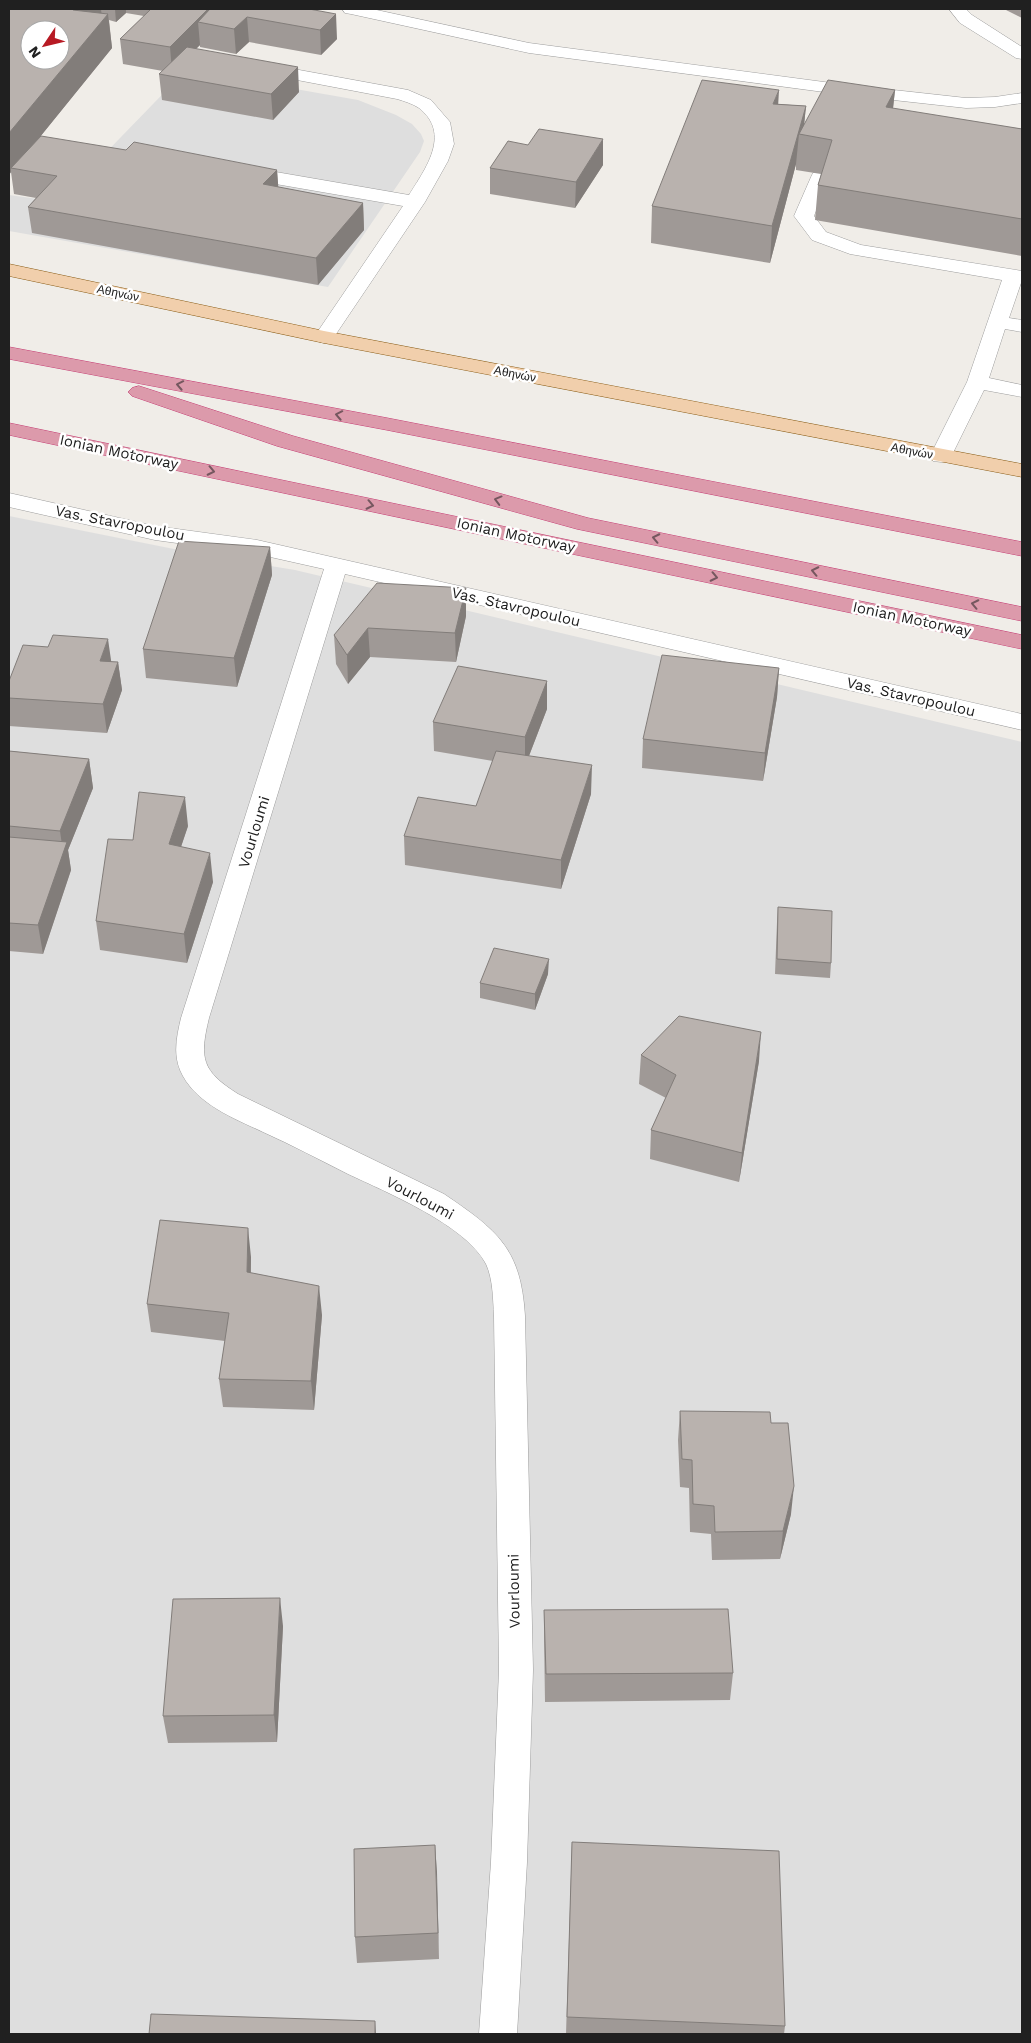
<svg xmlns="http://www.w3.org/2000/svg" width="1031" height="2043" font-family="'Work Sans',sans-serif">
<style>
.residential{fill:#dedede}
.lines{fill:none;stroke-linecap:round;stroke-linejoin:round}
.minor-casing{stroke:#9d9d9d;stroke-width:1}
.major-casing{stroke:#895b14;stroke-width:1}
.highway-casing{stroke:#c53e74;stroke-width:1}
.minor{fill:#fff;fill-rule:evenodd}
.major{fill:#f1cfac;fill-rule:evenodd}
.highway{fill:#dc9aab;fill-rule:evenodd}
.wall{fill:#9f9996}
.shaded-wall{fill:#827d7a}
.building{fill:#b9b2ae;stroke:#827d7a;fill-rule:evenodd}
.oneway{stroke:#75575f}
.labels{text-anchor:middle;dominant-baseline:central;stroke-width:5;stroke-linejoin:round;paint-order:stroke}
.far-street-label{font-size:12px;fill:#202020;stroke:#fff}
.street-label{font-size:15px;fill:#202020;stroke:#fff}
</style>
<rect width="100%" height="100%" fill="#f0ede8"/>
<!-- residential -->
<path class="residential" d="M186,70L358,100L396,115L412,124L421,134L424,141L420,152L328,287L9,231V195L46,200L89,170Z
M9,516L204,555L295,570L1022,742V2034H9Z"/>
<g class="lines">
<!-- minor casing -->
<g class="minor-casing">
<path id="minor" d="M342,9H372L529,43L839,84L966,98L995,97L1022,93V103L995,107L966,108L839,94L529,53L351,14L345,13Z
M949,9H966L972,15L1022,47V59L1016,58L960,23Z
M261,63L408,90L431,100L450,122L454,144L448,161L425,202L334,337L331,341L324,343L317,341L314,337L403,206L241,178L234,176L232,172L234,168L241,166L409,195C425,169 452,134 419,108C413,104 404,101 397,99L255,72L252,68L255,64Z
M820,171L827,173L829,177L814,216L826,232L861,245L1022,271V283H1021L1009,318L1022,320V332L1005,329L989,378L1022,385V397L984,390L949,461L941,462L933,461L930,456L967,382L1002,280L850,254L812,240L794,216L811,177L813,173Z
M9,493L155,526L257,540L1022,714V730L345,574L209,1018C199,1059 202,1071 238,1094L444,1194C497,1230 521,1248 525,1316L533,1670L527,1862L517,2034H479L491,1862L499,1670L494,1316C493,1299 493,1279 486,1264C466,1225 386,1192 348,1174C320,1160 292,1145 263,1132C233,1118 194,1103 180,1070C173,1053 177,1035 181,1018L324,569L257,554L155,540L9,507Z"/>
</g>
<!-- major casing -->
<g class="major-casing">
<path id="major" d="M9,264L324,331L1022,464V477L324,343L9,276Z"/>
</g>
<!-- highway casing -->
<g class="highway-casing">
<path id="highway" d="M9,347L387,418L1022,542V556L387,430L9,359Z
M139,386L293,436L588,518L1022,607V621L577,529L277,446L132,396L128,392L132,388Z
M9,423L1022,635V649L9,435Z"/>
</g>
<!-- minor -->
<use href="#minor" class="minor"/>
<!-- major -->
<use href="#major" class="major"/>
<!-- highway -->
<use href="#highway" class="highway"/>
</g>
<!-- wall -->
<path class="wall" d="M9,9H309L337,39L321,55L249,42L236,54L200,47V45L196,49L299,92L273,120L162,100L159,74L163,71L123,64L120,39L144,16L126,13L116,22L109,20L112,48L35,143L126,150L277,170L278,187L363,203L364,230L318,285L32,233L28,207L36,198L14,194L11,172L9,175Z
M1007,9H1022V18L1006,10Z
M895,90L893,109L1022,129V256L815,220L818,185L821,174L796,170V164L770,263L651,243L652,206L778,104L806,106L804,125Z
M528,145L603,165L575,208L490,194V168Z
M270,547L272,575L237,687L146,678L143,649Z
M466,588V616L456,662L370,657L348,684L336,664L334,635Z
M48,647L111,662H118L122,690L107,733L9,726V681Z
M779,668L777,697L763,781L642,768L643,739Z
M547,681V709L529,756L591,794L561,889L405,865L404,836L476,806L493,761L434,751L433,722Z
M9,751L89,759L93,788L68,850L71,870L43,954L9,951Z
M188,826L181,847L213,882L187,963L100,950L96,921L133,840Z
M778,907L831,963L830,978L775,974L777,922Z
M548,974L535,1010L480,998V983Z
M641,1055L759,1061L739,1182L650,1159L651,1130L666,1098L639,1084Z
M251,1257V1273L322,1315L314,1410L223,1407L219,1379L225,1341L151,1332L147,1304Z
M680,1411L791,1514L780,1559L712,1560L711,1534L690,1532L689,1488L680,1487L678,1440Z
M544,1610L733,1673L730,1700L545,1702L544,1637Z
M283,1626L277,1742L168,1743L163,1716Z
M572,1842L785,2026L784,2034H566Z
M435,1845L439,1959L357,1963L355,1937Z"/>
<!-- shaded-wall -->
<path class="shaded-wall" d="M74,9H101L102,19L73,10Z
M115,9H126V13L116,22Z
M208,9H235L198,22L200,45L172,72L170,47Z
M108,14L112,48L14,169L11,168V172L9,175V133Z
M336,14L337,39L321,55L320,30Z
M247,17L249,42L236,54L234,29Z
M298,67L299,92L273,120L271,94Z
M779,90L777,125L773,104Z
M895,90L891,125L886,107Z
M806,106L803,135L799,134L796,164L770,263L772,226Z
M603,139V165L575,208L576,182Z
M277,170L279,196L263,184Z
M363,203L364,230L318,285L316,258Z
M270,547L272,575L237,687L234,658Z
M466,588V616L456,662L455,633Z
M368,628L370,657L348,684L347,655Z
M108,639L112,667L100,661Z
M118,662L122,690L107,733L103,704Z
M779,668L777,697L763,781L765,753Z
M547,681V709L525,766V737Z
M89,759L93,788L68,850L71,870L43,954L38,925L63,852L60,831Z
M592,765L591,794L561,889V860Z
M185,797L188,826L172,873L169,844Z
M210,853L213,882L187,963L184,934Z
M549,959L548,974L535,1010V994Z
M761,1032L759,1061L739,1182L742,1153Z
M248,1228L251,1257L250,1301L247,1272Z
M319,1286L322,1315L314,1410L311,1381Z
M794,1486L791,1514L780,1559L783,1531Z
M280,1598L283,1626L277,1742L274,1715Z
M435,1845L437,1872L439,1959L438,1933Z
M375,2021L376,2034H375Z"/>
<!-- building -->
<path class="building" d="M9,9H74L73,10L108,14L9,133ZM30,30H60V60H30Z
M151,9H208L170,47L120,39Z
M210,9H309L336,14L320,30L247,17L234,29L198,22Z
M187,47L298,67L271,94L159,74Z
M702,80L779,90L773,104L806,106L772,226L652,206Z
M828,80L895,90L886,107L1022,129V219L818,185L832,140L799,134Z
M539,129L603,139L576,182L490,168L508,141L528,145Z
M41,136L126,150L134,142L277,170L263,184L363,203L316,258L28,207L57,176L11,168Z
M179,541L270,547L234,658L143,649Z
M377,583L466,588L455,633L368,628L347,655L334,635Z
M53,635L108,639L100,661L118,662L103,704L9,698V681L23,645L48,647Z
M662,655L779,668L765,753L643,739Z
M458,666L547,681L525,737L433,722Z
M9,751L89,759L60,831L9,826Z
M496,751L592,765L561,860L404,836L418,797L476,806Z
M139,792L185,797L169,844L210,853L184,934L96,921L108,839L133,840Z
M9,837L67,842L38,925L9,923Z
M778,907L832,911L831,963L777,959Z
M494,948L549,959L535,994L480,983Z
M679,1016L761,1032L742,1153L651,1130L676,1075L641,1055Z
M160,1220L248,1228L247,1272L319,1286L311,1381L219,1379L229,1313L147,1304Z
M680,1411L770,1412L771,1423H788L794,1486L783,1531L715,1532L714,1506L693,1504L692,1460L682,1459Z
M280,1598L274,1715L163,1716L173,1599Z
M728,1609L733,1673L546,1674L544,1610Z
M572,1842L779,1851L785,2026L567,2017Z
M435,1845L438,1933L355,1937L354,1849Z
M151,2014L375,2021V2034H149Z"/>
<!-- one-way arrows -->
<defs><path id="oneway-chevron" d="M-2-3.5L2.5 0L-2 3.5" fill="none" stroke-width="1.6" stroke-linecap="round" stroke-linejoin="round" transform="scale(1.25)"/></defs>
<g class="oneway">
<use href="#oneway-chevron" transform="translate(180 385) rotate(-169)"/>
<use href="#oneway-chevron" transform="translate(339 415) rotate(-169)"/>
<use href="#oneway-chevron" transform="translate(211 471) rotate(12)"/>
<use href="#oneway-chevron" transform="translate(498 500) rotate(-165)"/>
<use href="#oneway-chevron" transform="translate(370 505) rotate(12)"/>
<use href="#oneway-chevron" transform="translate(656 538) rotate(-168)"/>
<use href="#oneway-chevron" transform="translate(815 571) rotate(-168)"/>
<use href="#oneway-chevron" transform="translate(714 577) rotate(12)"/>
<use href="#oneway-chevron" transform="translate(975 604) rotate(-168)"/>
</g>
<g class="labels">
<!-- far-street labels -->
<g class="far-street-label">
<text transform="translate(118 293) rotate(12)">Αθηνών</text>
<text transform="translate(515 374) rotate(11)">Αθηνών</text>
<text transform="translate(912 451) rotate(11)">Αθηνών</text>
</g>
<!-- street labels -->
<g class="street-label">
<text transform="translate(119 452) rotate(12)">Ionian Motorway</text>
<text transform="translate(120 523) rotate(11)">Vas. Stavropoulou</text>
<text transform="translate(516 535) rotate(12)">Ionian Motorway</text>
<text transform="translate(516 607) rotate(13)">Vas. Stavropoulou</text>
<text transform="translate(912 619) rotate(12)">Ionian Motorway</text>
<text transform="translate(911 697) rotate(13)">Vas. Stavropoulou</text>
<text transform="translate(254 832) rotate(-73)">Vourloumi</text>
<text transform="translate(420 1198) rotate(28)">Vourloumi</text>
<text transform="translate(514 1591) rotate(-91)">Vourloumi</text>
</g>
</g>
<!-- border -->
<rect width="1031" height="2043" fill="none" stroke="#202020" stroke-width="20"/>
<!-- north arrow -->
<g transform="translate(45 45) rotate(235)"><circle r="24" fill="#ffffff" stroke="#a6a6a6"/>
<path d="M0-4L9 19L0 12L-9 19Z" fill="#b71a24"/>
<text y="-8" font-size="14" font-weight="bold" text-anchor="middle" fill="#202020">N</text>
</g>
</svg>
